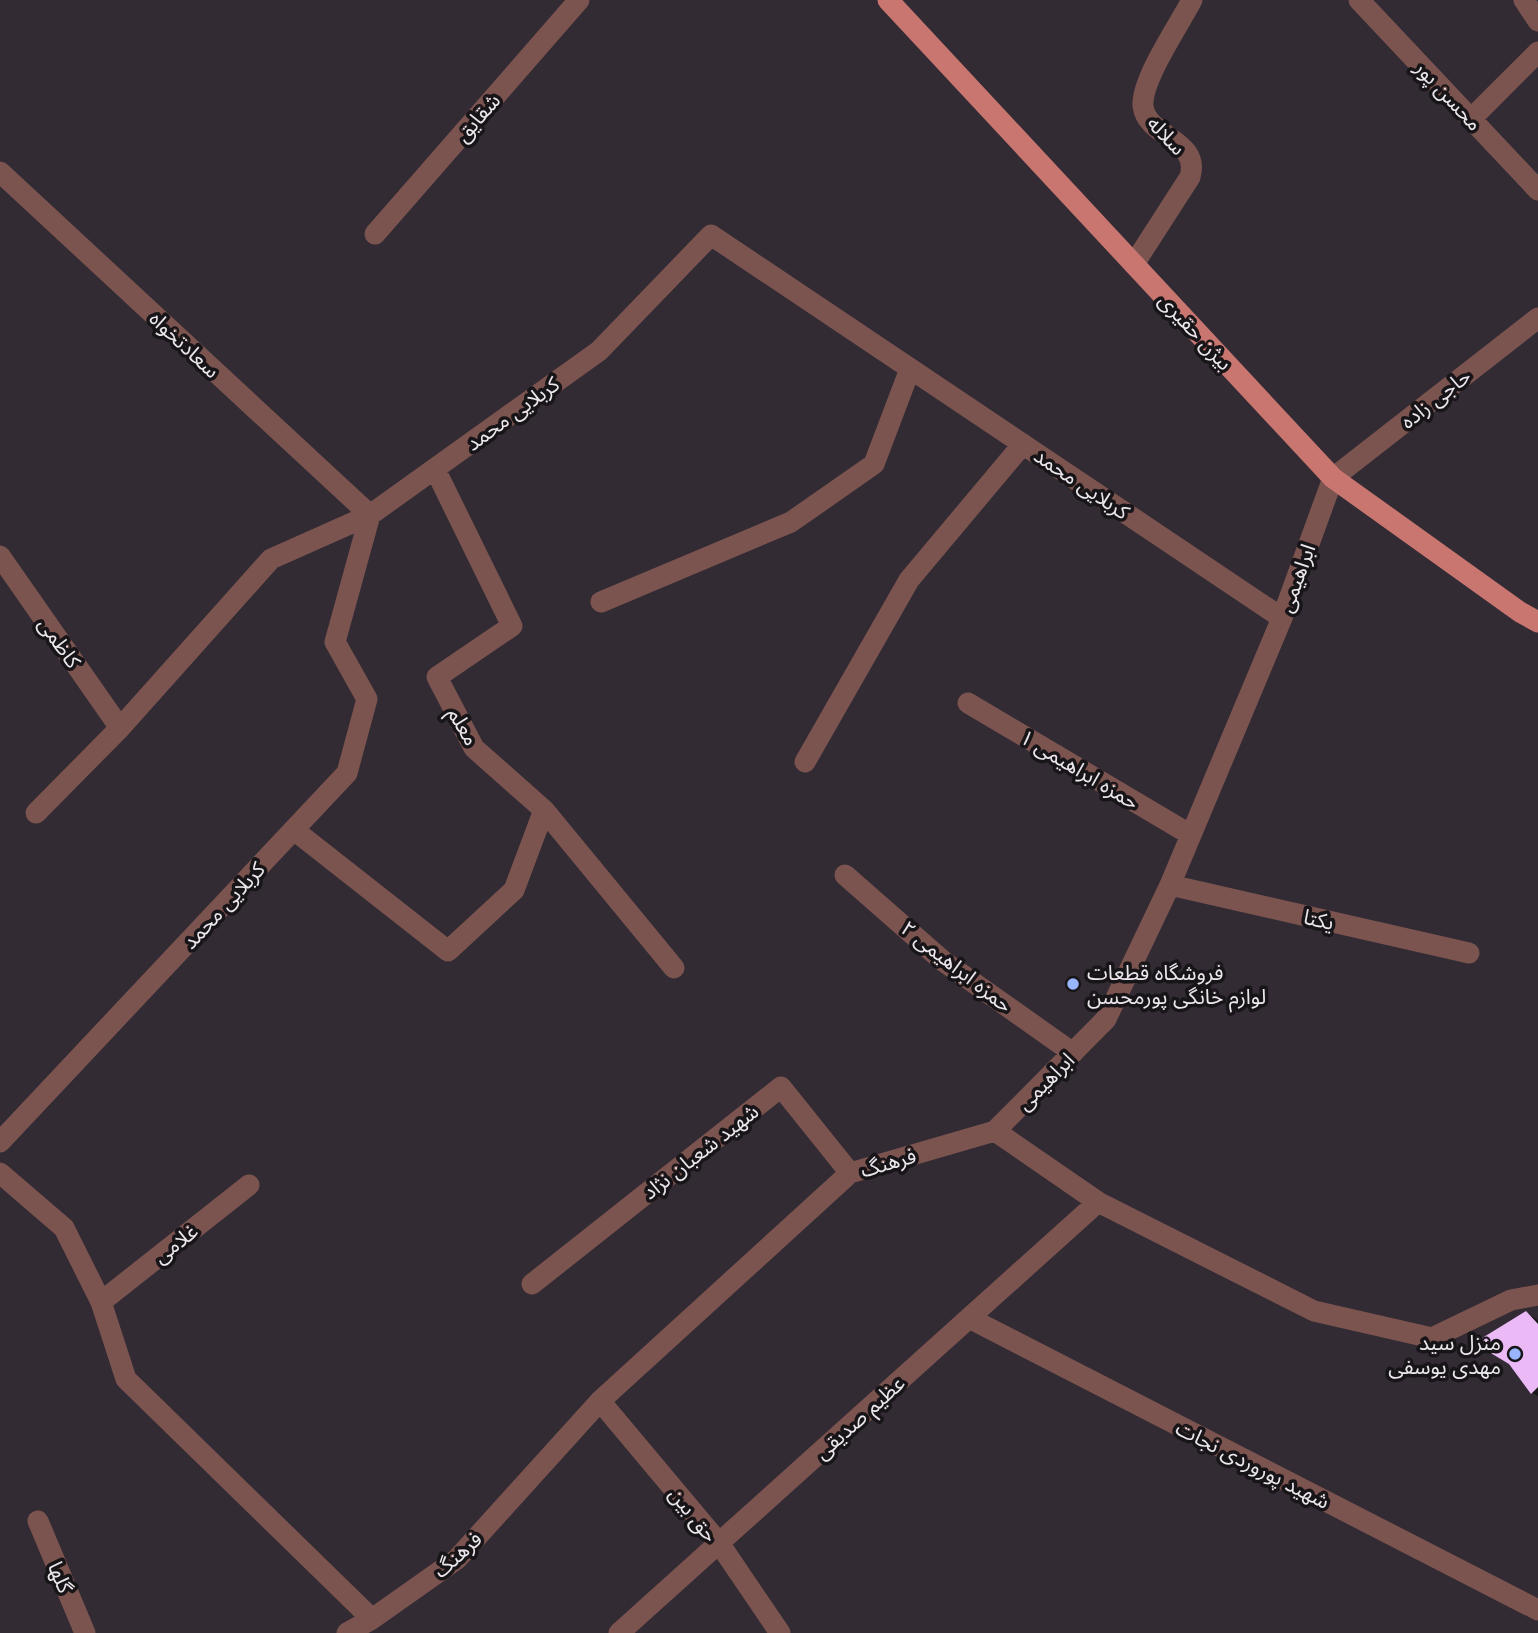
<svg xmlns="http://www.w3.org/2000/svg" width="1538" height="1633" font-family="'Noto Sans','Noto Sans Arabic',sans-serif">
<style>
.shadow{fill:#0007}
.building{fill:#eab9f6}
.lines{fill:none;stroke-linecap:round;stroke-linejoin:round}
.minor{stroke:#7c544f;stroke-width:21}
.major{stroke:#c8766f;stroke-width:21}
.poi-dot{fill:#98b5fd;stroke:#181519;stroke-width:2.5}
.labels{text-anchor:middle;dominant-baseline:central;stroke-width:7;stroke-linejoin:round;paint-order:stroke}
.street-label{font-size:21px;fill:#ece7ed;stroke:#181519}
.poi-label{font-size:21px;fill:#ece7ed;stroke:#181519;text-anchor:start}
</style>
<rect width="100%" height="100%" fill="#322b34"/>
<!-- shadow -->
<path class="shadow" d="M1526,1313L1538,1320V1396L1532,1393L1510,1363Z"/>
<!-- building -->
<path class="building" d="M1526,1311L1538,1324V1387L1531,1394L1509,1364L1474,1343Z"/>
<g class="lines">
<!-- minor -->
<path class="minor" d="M1359,0L1538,190
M1524,0L1538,21
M1471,119L1538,52
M0,172L370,515L271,559L120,728L36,813
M375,234L579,0
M1134,264L1190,177C1201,139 1147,138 1143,106C1141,80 1179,25 1192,0
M1538,318L1333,478L1282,618L1191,835L1170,885L1106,1019L995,1131L1098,1202L1314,1311L1432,1338L1511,1300L1538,1295
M435,469L512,626L437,677L474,748L544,810L674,968
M0,556L120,728
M601,602L791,522L874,464L910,369
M968,703L1191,835
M805,762L909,580L1023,444
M294,830L448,951L514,890L544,810
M845,875L943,961L1073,1053
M1170,885L1469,953
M0,1142L347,773L367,699L335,642L370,515L599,351L711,235L1282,618
M0,1173L64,1228L101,1302L126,1379L372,1619L457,1559L600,1401L850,1173L995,1131
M532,1284L781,1087L850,1173
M101,1302L249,1185
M969,1318L1538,1610
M600,1401L719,1543L780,1633
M38,1521L85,1633
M347,1633L372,1619
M619,1633L1098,1202"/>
<!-- major -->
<path class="major" d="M888,0L1333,478L1520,612L1538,622"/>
</g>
<!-- markers -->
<g class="poi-dot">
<circle cx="1073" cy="984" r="7"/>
<circle cx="1515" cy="1354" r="7"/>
</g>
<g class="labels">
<!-- street labels -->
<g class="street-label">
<text transform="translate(1449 95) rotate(47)">محسن پور</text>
<text transform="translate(477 117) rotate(-49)">شقایق</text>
<text transform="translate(1167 135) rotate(46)">سلاله</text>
<text transform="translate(1196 331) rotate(47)">بیژن حقیری</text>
<text transform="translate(185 344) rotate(43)">سعادتخواه</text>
<text transform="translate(1435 398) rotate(-38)">حاجی زاده</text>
<text transform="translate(512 413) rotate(-36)">کربلایی محمد</text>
<text transform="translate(1082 483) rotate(34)">کربلایی محمد</text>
<text transform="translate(1296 578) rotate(-70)">ابراهیمی</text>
<text transform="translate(60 642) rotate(55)">کاظمی</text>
<text transform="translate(464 726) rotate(60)">معلم</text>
<text transform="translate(1080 769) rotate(31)">حمزه ابراهیمی ۱</text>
<text transform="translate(223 905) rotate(-47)">کربلایی محمد</text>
<text transform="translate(1319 919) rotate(13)">یکتا</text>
<text transform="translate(957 966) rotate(38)">حمزه ابراهیمی ۲</text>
<text transform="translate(1045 1081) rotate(-45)">ابراهیمی</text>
<text transform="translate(700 1151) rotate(-38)">شهید شعبان نژاد</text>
<text transform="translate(888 1162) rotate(-16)">فرهنگ</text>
<text transform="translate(175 1243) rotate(-38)">غلامی</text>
<text transform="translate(859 1417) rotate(-42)">عظیم صدیقی</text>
<text transform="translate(1253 1464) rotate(27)">شهید پوروردی نجات</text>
<text transform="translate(694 1514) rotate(51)">حق بین</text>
<text transform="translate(457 1554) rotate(-42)">فرهنگ</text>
<text transform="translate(61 1577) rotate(67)">گلها</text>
</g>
<!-- poi labels -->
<g class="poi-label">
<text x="1087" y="972">فروشگاه قطعات<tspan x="1087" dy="24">لوازم خانگی پورمحسن</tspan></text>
<text x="1501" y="1342" text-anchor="end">منزل سید<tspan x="1501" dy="24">مهدی یوسفی</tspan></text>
</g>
</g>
</svg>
